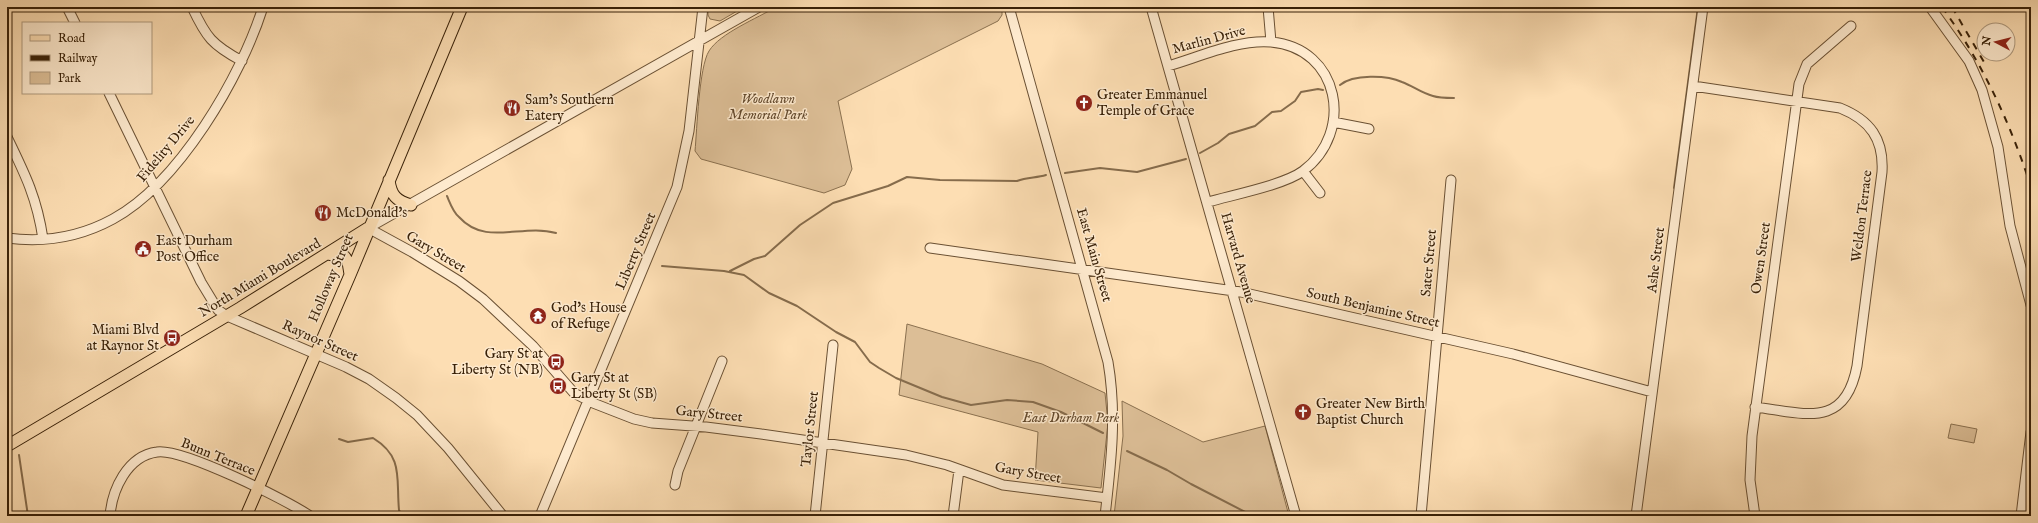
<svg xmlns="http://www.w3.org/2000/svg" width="2038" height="523" font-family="'IM FELL English',serif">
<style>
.green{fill:#dcbe96;stroke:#8a704f}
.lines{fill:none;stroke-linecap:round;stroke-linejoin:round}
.stream{stroke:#866c4c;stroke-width:2}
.minor-casing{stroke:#6a5033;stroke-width:11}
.major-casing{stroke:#392108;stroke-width:13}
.minor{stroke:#feeace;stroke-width:9}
.major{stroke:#fddeb3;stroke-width:11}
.rail{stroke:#392108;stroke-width:2;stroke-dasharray:7 7;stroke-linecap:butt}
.labels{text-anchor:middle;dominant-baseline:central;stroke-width:3;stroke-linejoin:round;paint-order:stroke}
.street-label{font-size:14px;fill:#392108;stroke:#feeace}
.poi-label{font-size:14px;fill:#392108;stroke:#feeace;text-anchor:start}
.park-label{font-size:14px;font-style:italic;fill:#62482c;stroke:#feeace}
</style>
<rect width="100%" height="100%" fill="#fddeb3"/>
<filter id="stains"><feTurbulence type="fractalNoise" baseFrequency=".005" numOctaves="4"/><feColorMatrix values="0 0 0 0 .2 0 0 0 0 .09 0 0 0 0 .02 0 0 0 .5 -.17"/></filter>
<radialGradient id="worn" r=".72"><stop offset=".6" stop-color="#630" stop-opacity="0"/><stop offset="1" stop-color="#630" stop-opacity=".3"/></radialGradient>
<!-- green -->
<path class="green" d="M708,7H744L720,21L710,19L708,15Z
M776,7H1002V15L998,21L838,101L852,169L845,185L824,193L701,159L695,151C697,129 699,67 709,51C720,33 758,18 776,7Z
M907,324L1042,364L1105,393L1108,423L1101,488L1035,480L1038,432L899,395Z
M1122,401L1203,442L1265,426L1289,516H1114L1123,436Z
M1951,424L1977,429L1974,443L1948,438Z"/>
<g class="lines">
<!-- stream -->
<path class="stream" d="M1340,85C1353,74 1387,75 1402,82C1413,86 1421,93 1433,96C1439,98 1447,98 1454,98
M1200,153L1218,143L1229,134L1255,126L1272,112L1281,111L1295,101L1301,92L1318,89L1323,90
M1065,173L1100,168L1137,172L1186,159
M1674,188L1698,7
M447,196C450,203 453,212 459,217C486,247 522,223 556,233
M662,266L724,271L744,275L769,293L797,306L836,332L855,342L870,362L879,368L896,378L942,397L971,405L1007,400L1033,402L1061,412L1103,433
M730,271L754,259L765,256L800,225L833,203L888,186L907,177L940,180L1017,181C1027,177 1036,178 1046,175
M339,439L348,442L373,438C404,457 396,478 399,510L402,516
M1127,451L1167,470L1191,484L1253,516
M19,455L28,516"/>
<!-- minor casing -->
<g class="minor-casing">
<path id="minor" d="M67,7L75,23
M192,7C206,37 212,45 242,61
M759,7L368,228L412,252L459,281L483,299L533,346L574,393L593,403L634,419L652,423L706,427L761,434L906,455L947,465L1003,485L1107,498
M1009,7L1108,362C1117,414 1111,464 1105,516
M1151,7L1296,516
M1268,7L1271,42
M1930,7L1969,61L1982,90L1998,147L2010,226L2031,305
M1168,66C1199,57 1239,39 1271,42C1340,48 1355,132 1303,171C1284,185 1232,195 1208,202
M1693,86L1840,108C1870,120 1884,139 1882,172L1857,366C1845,430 1804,413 1755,407
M109,93L201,282L218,310L227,316L346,367L369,379L396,398L417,415L448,448L503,516
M1333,122L1369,129
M7,137C25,174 37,198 43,239
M1303,171L1320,193
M7,238C44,243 80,237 113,219C179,183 241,77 263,7
M930,248L1241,292L1513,354L1652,392
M675,485L678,471L722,361
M110,516C112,490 127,456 157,452C182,448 287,500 310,516
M540,516L677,187L689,131L703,7
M815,516L833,345
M953,516L959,470
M1421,516L1451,180
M1636,516L1703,7
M1755,516L1750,480L1752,436L1799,84L1807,64L1851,26
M2021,516L2031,432"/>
</g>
<!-- major casing -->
<g class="major-casing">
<path id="major" d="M389,180C391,195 396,201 411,205
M328,254L345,257L348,262L350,274
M7,446L240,308L368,228
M246,516L350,275L462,7"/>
</g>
<!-- minor -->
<use href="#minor" class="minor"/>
<!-- major -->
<use href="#major" class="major"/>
<!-- rail -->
<path class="rail" d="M1942,7C1982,62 2010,122 2031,187
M1952,7L1984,62"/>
</g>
<!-- icons -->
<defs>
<g id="church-disc" transform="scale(0.9)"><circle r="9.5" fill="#8f2418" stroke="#feeace"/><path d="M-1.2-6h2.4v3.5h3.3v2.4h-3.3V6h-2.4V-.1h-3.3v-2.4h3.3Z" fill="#fff"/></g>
<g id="restaurant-disc" transform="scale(0.9)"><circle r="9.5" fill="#8f2418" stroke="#feeace"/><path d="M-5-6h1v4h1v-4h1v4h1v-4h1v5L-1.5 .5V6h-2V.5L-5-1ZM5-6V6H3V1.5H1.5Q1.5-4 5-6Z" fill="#fff"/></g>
<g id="civic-disc" transform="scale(0.9)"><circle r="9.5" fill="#8f2418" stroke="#feeace"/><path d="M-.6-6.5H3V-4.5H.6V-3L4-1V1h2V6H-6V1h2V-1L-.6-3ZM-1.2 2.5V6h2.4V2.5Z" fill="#fff"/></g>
<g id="temple-disc" transform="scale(0.9)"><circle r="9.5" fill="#8f2418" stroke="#feeace"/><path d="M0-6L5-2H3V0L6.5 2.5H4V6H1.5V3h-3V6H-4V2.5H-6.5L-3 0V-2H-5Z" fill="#fff"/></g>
<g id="bus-disc" transform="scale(0.9)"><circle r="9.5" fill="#8f2418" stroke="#feeace"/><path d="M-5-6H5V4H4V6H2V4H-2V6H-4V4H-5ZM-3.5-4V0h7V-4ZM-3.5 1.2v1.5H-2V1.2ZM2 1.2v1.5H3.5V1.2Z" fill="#fff"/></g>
</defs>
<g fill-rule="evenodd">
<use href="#church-disc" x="1084" y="103"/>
<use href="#restaurant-disc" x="512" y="108"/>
<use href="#restaurant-disc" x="323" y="213"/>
<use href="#civic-disc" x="143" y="249"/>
<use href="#temple-disc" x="538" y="316"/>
<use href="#bus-disc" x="172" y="338"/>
<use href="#bus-disc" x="556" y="362"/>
<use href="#bus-disc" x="558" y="386"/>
<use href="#church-disc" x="1303" y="412"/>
</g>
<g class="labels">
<!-- street labels -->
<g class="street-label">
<text transform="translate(1209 40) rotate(-15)">Marlin Drive</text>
<text transform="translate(166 149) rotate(-50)">Fidelity Drive</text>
<text transform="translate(1862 216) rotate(-83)">Weldon Terrace</text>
<text transform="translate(636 251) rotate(-67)">Liberty Street</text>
<text transform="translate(436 252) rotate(31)">Gary Street</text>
<text transform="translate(1094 255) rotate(74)">East Main Street</text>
<text transform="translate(1238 258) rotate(74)">Harvard Avenue</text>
<text transform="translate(1761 258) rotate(-82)">Owen Street</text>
<text transform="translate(1656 260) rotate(-83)">Ashe Street</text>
<text transform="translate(1429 263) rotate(-85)">Sater Street</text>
<text transform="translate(260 278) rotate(-31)">North Miami Boulevard</text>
<text transform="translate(331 278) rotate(-67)">Holloway Street</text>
<text transform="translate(1373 308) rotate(13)">South Benjamine Street</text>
<text transform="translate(320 341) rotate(24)">Raynor Street</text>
<text transform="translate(709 414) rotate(6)">Gary Street</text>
<text transform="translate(810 429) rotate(-84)">Taylor Street</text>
<text transform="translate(218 457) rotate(22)">Bunn Terrace</text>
<text transform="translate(1028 473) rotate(10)">Gary Street</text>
</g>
<!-- poi labels -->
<g class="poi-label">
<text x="1097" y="95">Greater Emmanuel<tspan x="1097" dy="16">Temple of Grace</tspan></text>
<text x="525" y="100">Sam's Southern<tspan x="525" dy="16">Eatery</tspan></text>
<text x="336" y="213">McDonald's</text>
<text x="156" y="241">East Durham<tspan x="156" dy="16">Post Office</tspan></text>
<text x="551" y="308">God's House<tspan x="551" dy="16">of Refuge</tspan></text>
<text x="159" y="330" text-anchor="end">Miami Blvd<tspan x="159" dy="16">at Raynor St</tspan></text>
<text x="543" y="354" text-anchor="end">Gary St at<tspan x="543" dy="16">Liberty St (NB)</tspan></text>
<text x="571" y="378">Gary St at<tspan x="571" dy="16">Liberty St (SB)</tspan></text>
<text x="1316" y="404">Greater New Birth<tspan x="1316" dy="16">Baptist Church</tspan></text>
</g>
<!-- park labels -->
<g class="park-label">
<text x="768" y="99">Woodlawn<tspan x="768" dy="16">Memorial Park</tspan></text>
<text x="1071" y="418">East Durham Park</text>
</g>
</g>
<!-- margin -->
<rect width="2038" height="523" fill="none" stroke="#fddeb3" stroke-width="24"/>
<rect x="8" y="8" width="2022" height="507" fill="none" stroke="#392108" stroke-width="2"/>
<rect x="12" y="12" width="2014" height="499" fill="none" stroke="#392108"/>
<!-- legend -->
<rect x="22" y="22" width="130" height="72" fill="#feeace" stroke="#af9a7f"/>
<rect x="30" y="35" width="20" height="6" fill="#fddeb3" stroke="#af9a7f"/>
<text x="58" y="42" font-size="12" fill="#392108">Road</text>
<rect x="30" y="55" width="20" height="6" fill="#392108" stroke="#af9a7f"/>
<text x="58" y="62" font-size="12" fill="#392108">Railway</text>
<rect x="30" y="72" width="20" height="12" fill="#dcbe96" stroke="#af9a7f"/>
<text x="58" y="82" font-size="12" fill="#392108">Park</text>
<!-- north arrow -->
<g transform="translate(1996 42) rotate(277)"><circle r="19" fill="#feeace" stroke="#af9a7f"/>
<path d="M0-3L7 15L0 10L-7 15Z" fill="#8f2418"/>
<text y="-6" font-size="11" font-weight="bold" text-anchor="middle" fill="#392108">N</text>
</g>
<rect width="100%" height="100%" filter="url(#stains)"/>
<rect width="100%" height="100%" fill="url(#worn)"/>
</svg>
